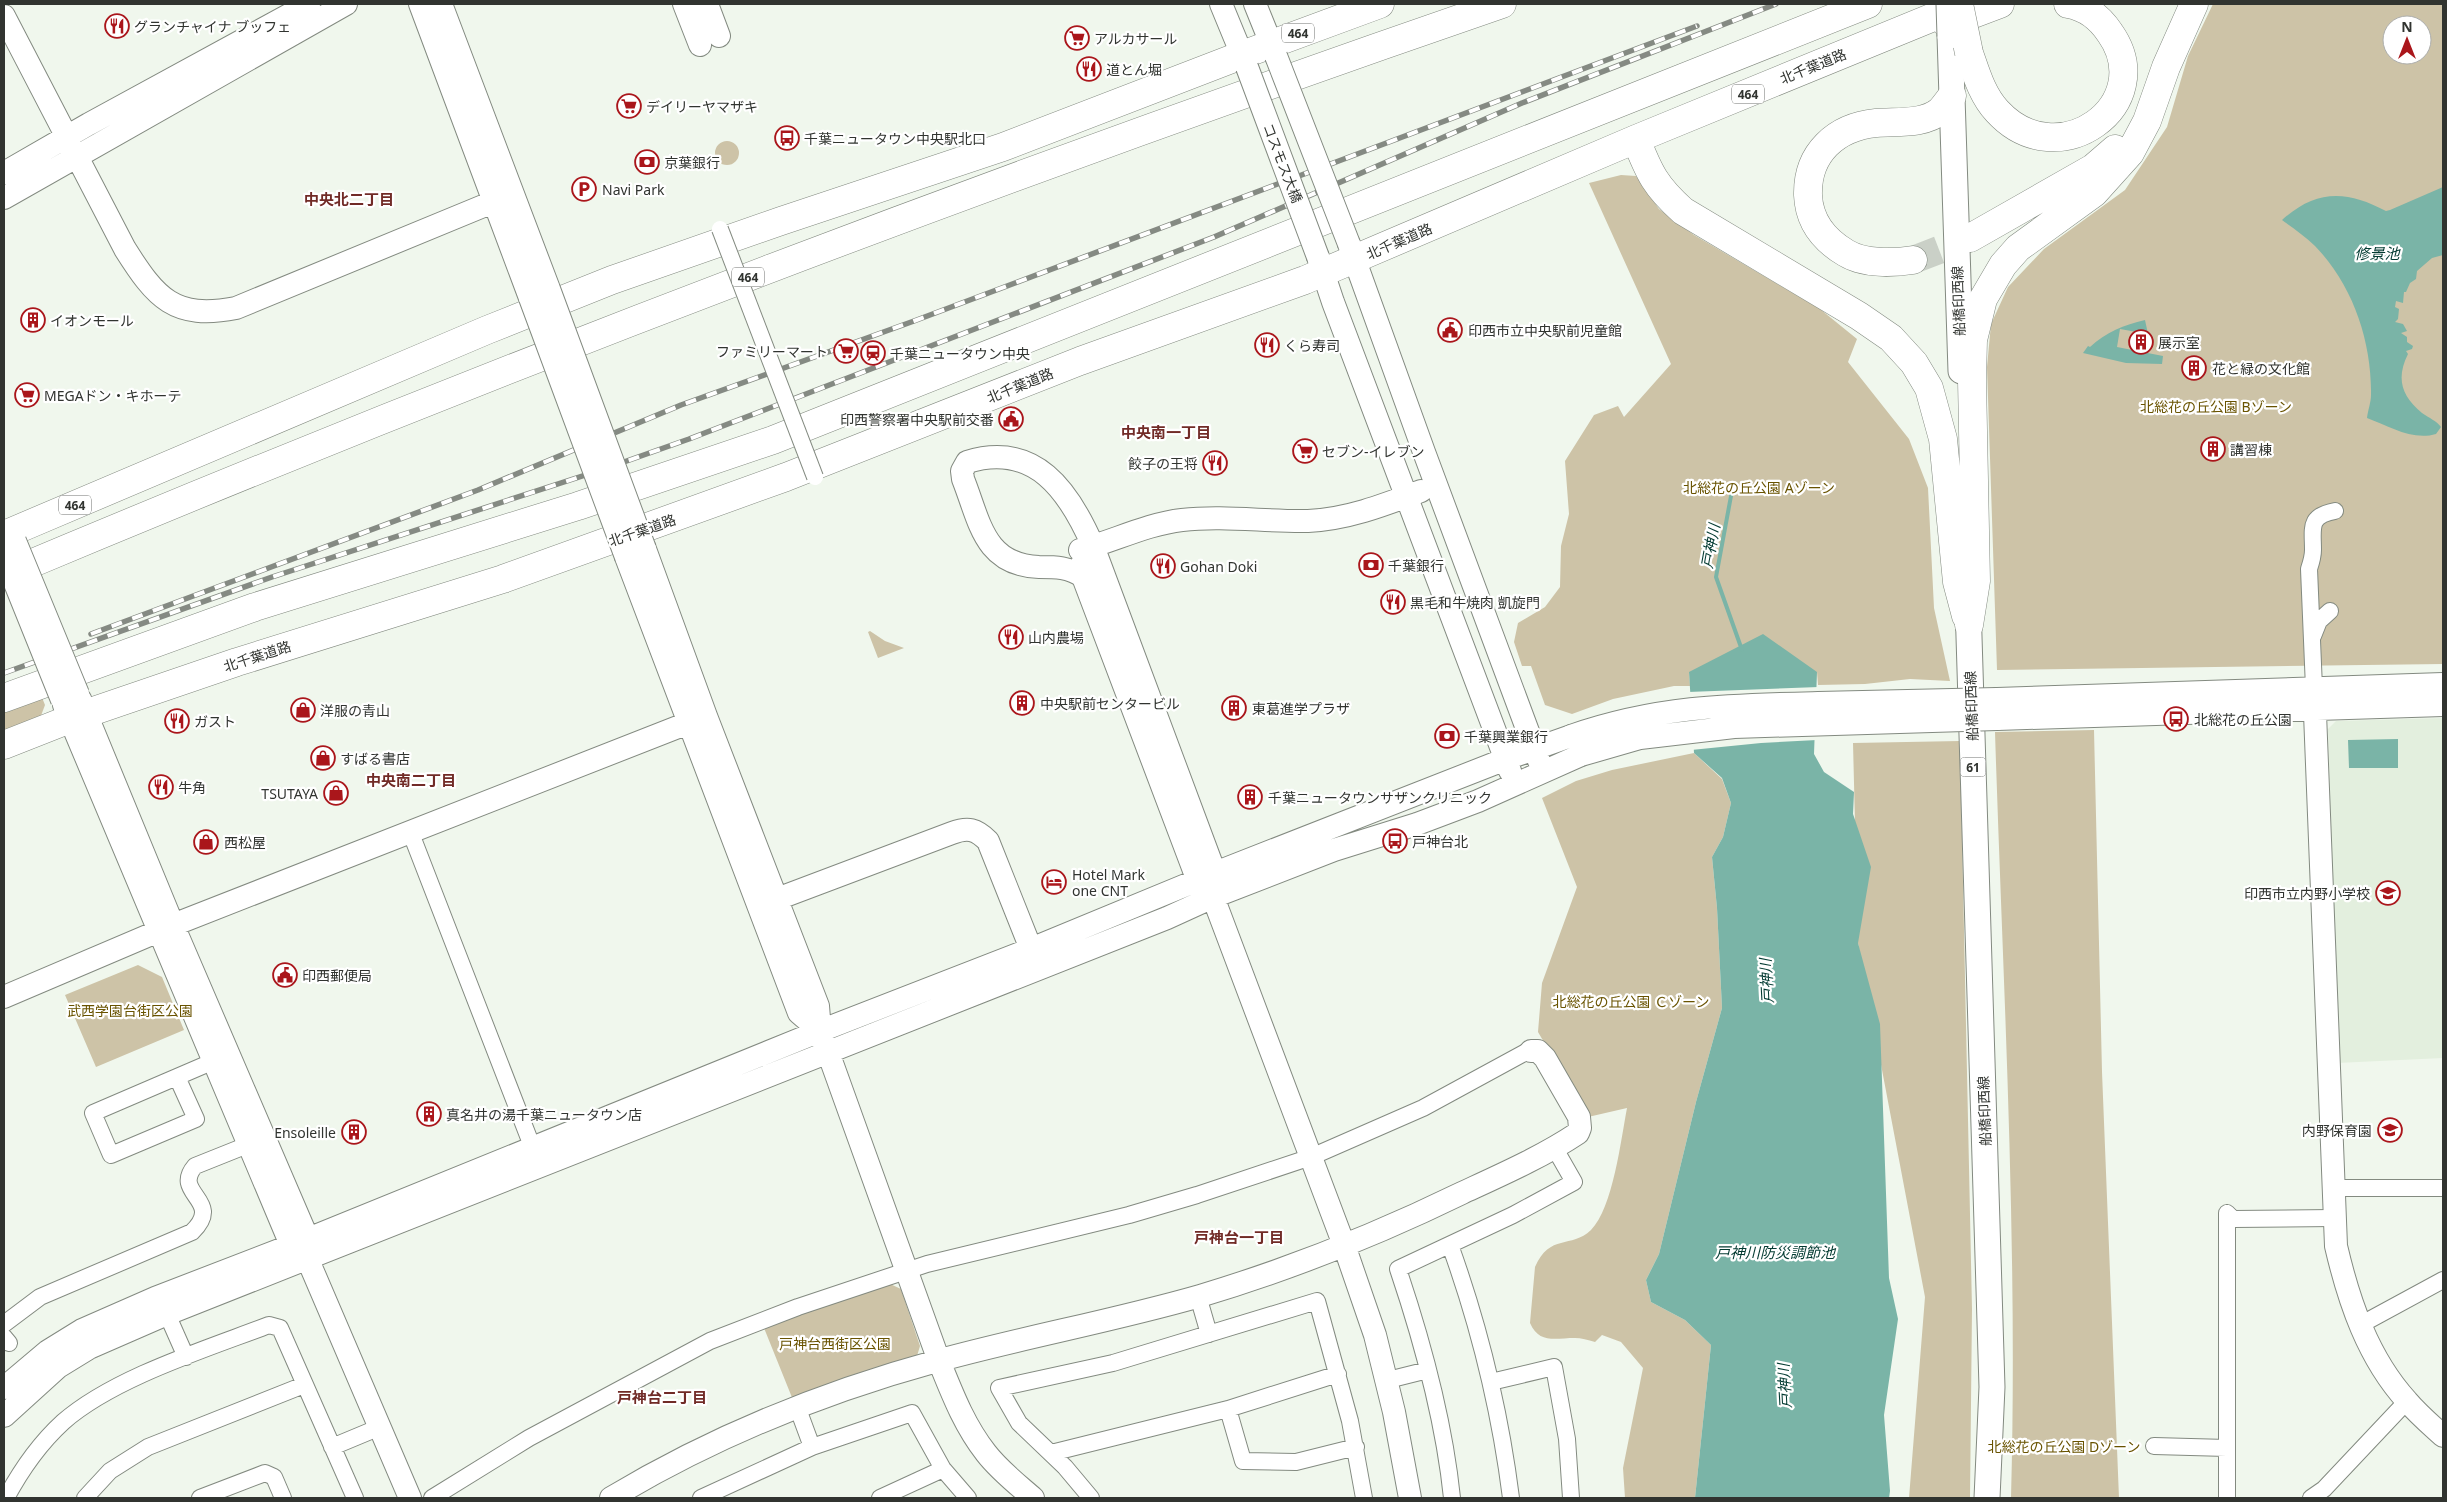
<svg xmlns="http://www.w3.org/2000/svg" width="2447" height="1502" font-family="'Noto Sans','Noto Sans JP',sans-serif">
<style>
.built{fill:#e3efde}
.green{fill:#cdc3a7;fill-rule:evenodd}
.water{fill:#7ab4a7}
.pier{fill:#f0f7ed}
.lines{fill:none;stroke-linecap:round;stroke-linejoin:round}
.stream{stroke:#7ab4a7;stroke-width:4}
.highway-tunnel{stroke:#cad0c7;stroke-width:28;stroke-dasharray:28 14;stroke-linecap:butt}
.street-casing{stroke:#838a80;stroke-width:18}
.secondary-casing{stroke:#838a80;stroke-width:24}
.primary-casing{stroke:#838a80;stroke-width:27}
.highway-casing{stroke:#838a80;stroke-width:29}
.street{stroke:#fff;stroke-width:16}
.secondary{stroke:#fff;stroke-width:22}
.primary{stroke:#fff;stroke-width:25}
.highway{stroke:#fff;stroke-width:28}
.rail-casing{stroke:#858a83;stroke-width:5.5}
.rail{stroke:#fff;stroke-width:4;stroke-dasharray:11;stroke-linecap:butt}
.street-bridge-casing{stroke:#838a80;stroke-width:18;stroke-linecap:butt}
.secondary-bridge-casing{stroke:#838a80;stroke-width:24;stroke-linecap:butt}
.primary-bridge-casing{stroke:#838a80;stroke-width:27;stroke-linecap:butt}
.highway-bridge-casing{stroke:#838a80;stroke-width:29;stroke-linecap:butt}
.street-bridge{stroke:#fff;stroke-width:16}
.secondary-bridge{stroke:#fff;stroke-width:22}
.primary-bridge{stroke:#fff;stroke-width:25}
.highway-bridge{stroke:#fff;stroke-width:28}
.labels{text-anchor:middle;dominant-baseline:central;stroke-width:4.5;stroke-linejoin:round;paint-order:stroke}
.shield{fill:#fff;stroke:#6f716e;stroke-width:1}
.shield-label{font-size:12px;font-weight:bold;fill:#313430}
.poi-label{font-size:14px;fill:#313430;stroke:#fff;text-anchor:start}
.street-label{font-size:14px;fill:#313430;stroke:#fff}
.park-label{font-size:14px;fill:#695300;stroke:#fff}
.neighbourhood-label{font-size:15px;font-weight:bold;fill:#712b27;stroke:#fff}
.water-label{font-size:15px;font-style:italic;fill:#023a31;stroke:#fff}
</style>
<rect width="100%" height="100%" fill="#f0f7ed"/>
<!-- built -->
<path class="built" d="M2443,718V1058L2337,1063L2328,729L2336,721Z"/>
<!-- green -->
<path class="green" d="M2213,4H2443V664L1997,670L1987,367L1991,324L2008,287L2044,249L2125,190L2167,127L2188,56ZM2392,25H2422V55H2392Z
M715 153a12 12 0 1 1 24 0a12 12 0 1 1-24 0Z
M1621,175L1636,176L1659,209L1694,235L1820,309L1857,339L1848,362L1909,439L1928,488L1934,608L1950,681L1910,679L1865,684L1818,685L1817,672H1689L1690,686H1674L1613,699L1572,714L1545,705L1531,666H1522L1514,642L1518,623L1545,607L1560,587L1561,546L1569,514L1565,461L1594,415L1618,406L1624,417L1671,364L1589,183Z
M870,631L885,641L904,648L878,658L868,632Z
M41,695L45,705L39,721L4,735V710Z
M2094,730L2102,1072L2119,1498H2011C2018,1243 2003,987 1995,732Z
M1960,741L1972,1309L1970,1498H1909L1925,1297L1858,943L1853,743Z
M1694,753L1722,779L1731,803L1723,837L1712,857L1717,908L1722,1008L1696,1102L1659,1254L1646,1280L1651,1302L1685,1320L1711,1345L1695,1498H1625L1623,1468L1643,1368L1621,1342L1602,1335L1595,1342C1588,1340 1581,1338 1575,1338C1555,1338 1539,1344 1530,1323L1535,1267C1550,1233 1571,1249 1591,1230C1613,1208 1621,1139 1627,1108L1588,1117L1538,1032L1542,983L1577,887L1542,798L1576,781L1612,770Z
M138,965L162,977L184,1030L96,1067L65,995Z
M888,1283L901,1289L920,1346L917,1356L793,1400L764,1328Z"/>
<!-- water -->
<path class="water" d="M2443,187V255L2432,258L2417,271L2416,279L2410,283L2406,292H2404L2403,303L2396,301L2395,307L2399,309L2398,319L2395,322L2403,324L2407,331L2401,333L2407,337V342L2413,346L2412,349L2406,351L2408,354C2396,378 2401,396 2422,413C2429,418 2437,421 2441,427L2436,434C2412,441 2389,426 2367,418C2368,410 2371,402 2371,395C2372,342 2353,285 2315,246C2305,236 2293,228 2282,220C2316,189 2347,190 2386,211L2390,210Z
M2145,320L2148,334L2120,329L2117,347L2163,356L2162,364L2126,363L2083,353L2088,346L2090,347C2106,332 2124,325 2145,320Z
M1763,634L1817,672L1814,754L1824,772L1854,792L1853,814L1871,867L1858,943L1880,1024L1889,1278L1898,1319L1884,1415L1890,1491L1889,1498H1695L1711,1345L1685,1320L1651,1302L1646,1280L1659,1254L1696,1102L1722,1008L1717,908L1712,857L1723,837L1731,803L1722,778L1694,753L1689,672Z
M2398,739V768H2349L2348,740Z"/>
<!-- pier -->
<path class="pier" d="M1819,687L1817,740L1761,743L1691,750L1688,692Z"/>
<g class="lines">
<!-- stream -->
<path class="stream" d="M1731,496L1716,577L1742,650"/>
<!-- highway-tunnel -->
<path class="highway-tunnel" d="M1913,260L1970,238"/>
<!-- street casing -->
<g class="street-casing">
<path id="street" d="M2313,636L2319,621L2330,611
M2314,688L2309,569C2311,563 2313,556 2313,550C2313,528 2308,516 2335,511
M410,831L532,1146
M177,1077L196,1119L111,1155L93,1113L214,1061
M2333,1188H2443
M2227,1213L2233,1219L2334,1218
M1450,1245C1480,1328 1500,1411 1511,1498
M1198,1296L1209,1334
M167,1314L186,1357
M4,1324L40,1297L192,1232C225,1200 171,1194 195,1166L250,1144
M2360,1325L2443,1280
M4,1337L9,1343
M1388,1380L1428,1370
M1491,1382L1554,1367L1567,1439L1571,1498
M798,1409L812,1447
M1228,1409L1243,1461L1296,1462L1356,1447
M2154,1446L2227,1448V1498
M332,1447L380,1427
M2227,1448V1213
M1051,1453L1228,1409L1338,1374
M6,1498C21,1470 39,1444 63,1422C113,1378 206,1349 269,1325L280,1328L355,1498
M85,1498L110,1471L148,1447L304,1385
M200,1498L265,1473L274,1477L283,1498
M432,1498L529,1438L710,1341L798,1307L927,1264L1129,1215L1197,1195L1311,1157L1423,1108L1526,1052L1531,1051
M701,1498L812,1447L912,1413L943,1469L968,1498
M880,1498L943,1469
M1091,1498L1065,1467L1019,1423L999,1388L1113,1363L1317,1301L1350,1421L1364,1498
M1452,1498C1444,1420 1423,1343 1398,1269L1513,1215L1574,1182L1554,1147
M2311,1498L2324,1489L2407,1401"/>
</g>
<!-- secondary casing -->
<g class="secondary-casing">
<path id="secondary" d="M420,4L530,298
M441,4L549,289
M684,4L700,45
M707,4L719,36
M1221,4L1247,67
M1255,4L1276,56
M4,16L125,249C156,298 174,320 236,308L493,202
M4,173L89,124L309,4
M4,198L346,4
M1349,244L1424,452L1539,761
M1318,257L1333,302L1510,771
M1093,546L1083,561V577L1198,881L1213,897L1344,1245L1375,1335L1394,1412L1410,1498
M645,549L706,716L818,1006L820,1031L828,1052L939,1361C952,1393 964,1425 986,1453C999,1470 1017,1484 1033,1498
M1080,550C1114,541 1147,524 1182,520C1224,515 1266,522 1308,521C1348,519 1384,505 1421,491
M626,557L799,1013L820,1031
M1083,577C1070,567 1055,567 1039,567C984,565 980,522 963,479L962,471L967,462C1035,441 1069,491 1093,546L1215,873L1214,889
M2314,688L2336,1246C2349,1302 2368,1358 2407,1401C2418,1414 2431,1425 2443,1436
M80,699L173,925L308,1239V1260L410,1498
M1997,699L2443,684
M64,705L291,1245L302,1254
M1997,719L2443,705
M777,899L952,833C968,827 976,829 988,841L1031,949
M4,997L173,925L706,716
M4,1388L48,1351L82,1330L155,1298L308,1239L820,1031L1031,949L1215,873L1506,759L1571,736
M4,1416L58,1367L89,1348L167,1314L1167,918L1213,897L1334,850L1417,824L1478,801L1581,755
M611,1498C711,1438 824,1392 937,1361C1024,1337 1113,1321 1200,1296C1290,1269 1378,1234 1462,1193C1501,1175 1542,1157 1578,1133L1580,1128L1579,1117L1545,1058L1538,1051H1531"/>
</g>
<!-- primary casing -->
<g class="primary-casing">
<path id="primary" d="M1950,36L1961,371
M1968,604L1992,1387L1987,1498"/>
</g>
<!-- highway casing -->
<g class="highway-casing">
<path id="highway" d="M1947,24L2000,4
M1969,53C1976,73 1982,95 1997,111C2058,178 2160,104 2110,33C2100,18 2086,7 2068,4
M1636,139C1649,173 1656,187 1683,211L1859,316L1891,338L1914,363L1929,388L1943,439L1957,582L1966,616
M1970,238L2093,168L2115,149
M1913,260C1893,263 1864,264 1846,253C1824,240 1809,221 1808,195C1807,153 1836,127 1876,123C1896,121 1923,125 1940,111C1944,107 1948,101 1952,96
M4,535L487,330L612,280L781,221L1003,147L1242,55L1380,4
M4,575C496,368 996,178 1502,4
M1969,625L1976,581L1972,380L1973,340L1983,299L2003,265L2018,248L2094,193L2130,153L2147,121L2166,67L2194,4
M4,698L255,607L578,506L773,440L1868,4
M4,745L70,719L237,662L503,579L786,477L1080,361L1305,280L1636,139L1965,4"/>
</g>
<!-- street -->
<use href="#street" class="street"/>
<!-- secondary -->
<use href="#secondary" class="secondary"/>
<!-- primary -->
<use href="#primary" class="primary"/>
<!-- highway -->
<use href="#highway" class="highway"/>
<!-- rail casing -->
<g class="rail-casing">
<path id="rail" d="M91,634L478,490L681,405L914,321L1697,26
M4,673L272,577L604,469L689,439L1214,237L1522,103L1776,4"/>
</g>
<!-- rail -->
<use href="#rail" class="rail"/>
<!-- street-bridge casing -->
<g class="street-bridge-casing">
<path id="street-bridge" d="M720,229L815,477"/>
</g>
<!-- secondary-bridge casing -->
<g class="secondary-bridge-casing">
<path id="secondary-bridge" d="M1276,56L1349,244
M1247,67L1318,257
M549,289L645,549
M530,298L626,557
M15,541L78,694
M4,556L62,700
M1571,736C1657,706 1729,705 1818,703C1878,702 1937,700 1997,699
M1581,755L1640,738L1734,727L1997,719"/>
</g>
<!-- primary-bridge casing -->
<g class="primary-bridge-casing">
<path id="primary-bridge" d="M1949,4L1950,36"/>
</g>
<!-- highway-bridge casing -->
<g class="highway-bridge-casing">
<path id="highway-bridge" d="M1959,4L1969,53"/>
</g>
<!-- street-bridge -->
<use href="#street-bridge" class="street-bridge"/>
<!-- secondary-bridge -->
<use href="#secondary-bridge" class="secondary-bridge"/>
<!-- primary-bridge -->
<use href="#primary-bridge" class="primary-bridge"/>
<!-- highway-bridge -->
<use href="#highway-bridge" class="highway-bridge"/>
</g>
<!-- icons -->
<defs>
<g id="restaurant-ring" transform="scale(1.25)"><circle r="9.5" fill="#fff" stroke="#aa161b" stroke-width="1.5"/><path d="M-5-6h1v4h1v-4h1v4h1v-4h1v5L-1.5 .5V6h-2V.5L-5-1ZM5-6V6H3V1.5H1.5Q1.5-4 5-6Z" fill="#aa161b"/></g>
<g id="supermarket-ring" transform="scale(1.25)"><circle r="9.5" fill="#fff" stroke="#aa161b" stroke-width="1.5"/><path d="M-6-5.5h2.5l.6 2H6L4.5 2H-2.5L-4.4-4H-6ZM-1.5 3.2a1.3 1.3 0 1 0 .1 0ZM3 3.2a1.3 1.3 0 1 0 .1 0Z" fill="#aa161b"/></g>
<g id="bus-ring" transform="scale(1.25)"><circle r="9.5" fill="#fff" stroke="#aa161b" stroke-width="1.5"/><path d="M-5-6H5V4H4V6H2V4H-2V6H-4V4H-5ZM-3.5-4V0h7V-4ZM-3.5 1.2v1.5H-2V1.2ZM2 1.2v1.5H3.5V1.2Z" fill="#aa161b"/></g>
<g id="bank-ring" transform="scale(1.25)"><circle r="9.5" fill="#fff" stroke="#aa161b" stroke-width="1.5"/><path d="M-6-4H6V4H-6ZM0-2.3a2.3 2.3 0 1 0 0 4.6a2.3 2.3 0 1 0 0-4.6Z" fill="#aa161b"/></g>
<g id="parking-ring" transform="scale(1.25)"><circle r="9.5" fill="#fff" stroke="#aa161b" stroke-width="1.5"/><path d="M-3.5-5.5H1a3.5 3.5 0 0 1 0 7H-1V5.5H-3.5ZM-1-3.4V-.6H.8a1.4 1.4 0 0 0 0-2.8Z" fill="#aa161b"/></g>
<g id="building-ring" transform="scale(1.25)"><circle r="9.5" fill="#fff" stroke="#aa161b" stroke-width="1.5"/><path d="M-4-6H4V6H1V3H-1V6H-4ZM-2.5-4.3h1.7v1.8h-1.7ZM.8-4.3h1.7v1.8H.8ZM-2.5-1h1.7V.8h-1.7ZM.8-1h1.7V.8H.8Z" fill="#aa161b"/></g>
<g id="civic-ring" transform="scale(1.25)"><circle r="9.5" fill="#fff" stroke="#aa161b" stroke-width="1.5"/><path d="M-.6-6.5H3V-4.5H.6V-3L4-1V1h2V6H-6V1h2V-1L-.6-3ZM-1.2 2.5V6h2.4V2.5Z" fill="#aa161b"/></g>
<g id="station-ring" transform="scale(1.25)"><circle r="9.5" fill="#fff" stroke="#aa161b" stroke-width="1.5"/><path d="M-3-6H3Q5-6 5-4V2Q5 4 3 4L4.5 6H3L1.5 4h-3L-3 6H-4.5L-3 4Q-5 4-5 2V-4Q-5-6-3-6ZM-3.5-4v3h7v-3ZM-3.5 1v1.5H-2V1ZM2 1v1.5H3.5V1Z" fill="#aa161b"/></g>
<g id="shop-ring" transform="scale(1.25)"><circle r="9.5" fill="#fff" stroke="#aa161b" stroke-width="1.5"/><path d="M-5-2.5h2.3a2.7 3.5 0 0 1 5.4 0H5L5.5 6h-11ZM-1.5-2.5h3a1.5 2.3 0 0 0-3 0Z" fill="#aa161b"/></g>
<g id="hotel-ring" transform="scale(1.25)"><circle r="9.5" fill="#fff" stroke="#aa161b" stroke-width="1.5"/><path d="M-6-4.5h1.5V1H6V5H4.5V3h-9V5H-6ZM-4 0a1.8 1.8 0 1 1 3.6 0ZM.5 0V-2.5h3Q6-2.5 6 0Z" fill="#aa161b"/></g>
<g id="school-ring" transform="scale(1.25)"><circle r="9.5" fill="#fff" stroke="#aa161b" stroke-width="1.5"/><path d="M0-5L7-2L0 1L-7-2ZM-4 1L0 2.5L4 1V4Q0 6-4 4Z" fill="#aa161b"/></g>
</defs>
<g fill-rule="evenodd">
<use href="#restaurant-ring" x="117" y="26"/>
<use href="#supermarket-ring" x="1077" y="38"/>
<use href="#restaurant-ring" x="1089" y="69"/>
<use href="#supermarket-ring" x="629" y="106"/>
<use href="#bus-ring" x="787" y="138"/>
<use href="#bank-ring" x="647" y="162"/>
<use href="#parking-ring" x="584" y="189"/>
<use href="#building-ring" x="33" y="320"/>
<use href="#civic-ring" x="1450" y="330"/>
<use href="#building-ring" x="2141" y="342"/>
<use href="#restaurant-ring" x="1267" y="345"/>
<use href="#supermarket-ring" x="846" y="351"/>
<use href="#station-ring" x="873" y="353"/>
<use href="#building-ring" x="2194" y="368"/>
<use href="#supermarket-ring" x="27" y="395"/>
<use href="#civic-ring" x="1011" y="419"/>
<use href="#building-ring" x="2213" y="449"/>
<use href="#supermarket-ring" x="1305" y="451"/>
<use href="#restaurant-ring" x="1215" y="463"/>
<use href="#bank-ring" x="1371" y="565"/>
<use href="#restaurant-ring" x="1163" y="566"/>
<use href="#restaurant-ring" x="1393" y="602"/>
<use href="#restaurant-ring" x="1011" y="637"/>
<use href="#building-ring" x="1022" y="703"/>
<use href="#building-ring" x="1234" y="708"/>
<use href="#shop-ring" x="303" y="710"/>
<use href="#bus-ring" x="2176" y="719"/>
<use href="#restaurant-ring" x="177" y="721"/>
<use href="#bank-ring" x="1447" y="736"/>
<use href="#shop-ring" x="323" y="758"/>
<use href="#restaurant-ring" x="161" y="787"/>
<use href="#shop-ring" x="336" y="793"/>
<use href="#building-ring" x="1250" y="797"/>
<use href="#bus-ring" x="1395" y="841"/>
<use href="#shop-ring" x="206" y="842"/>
<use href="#hotel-ring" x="1054" y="882"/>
<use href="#school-ring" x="2388" y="893"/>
<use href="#civic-ring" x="285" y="975"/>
<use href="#building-ring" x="429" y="1114"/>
<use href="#school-ring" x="2390" y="1130"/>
<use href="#building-ring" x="354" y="1132"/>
</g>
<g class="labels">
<!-- shield labels -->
<g class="shield">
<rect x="1282" y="23.5" width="32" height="19" rx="4"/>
<rect x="1732" y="84.5" width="32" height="19" rx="4"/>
<rect x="732" y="267.5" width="32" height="19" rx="4"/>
<rect x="59" y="495.5" width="32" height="19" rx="4"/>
<rect x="1960.5" y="757.5" width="25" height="19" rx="4"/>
</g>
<g class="shield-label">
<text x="1298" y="33">464</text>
<text x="1748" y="94">464</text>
<text x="748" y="277">464</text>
<text x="75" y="505">464</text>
<text x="1973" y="767">61</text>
</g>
<!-- poi labels -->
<g class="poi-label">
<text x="134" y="26">グランチャイナ ブッフェ</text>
<text x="1094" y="38">アルカサール</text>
<text x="1106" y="69">道とん堀</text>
<text x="646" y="106">デイリーヤマザキ</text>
<text x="804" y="138">千葉ニュータウン中央駅北口</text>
<text x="664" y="162">京葉銀行</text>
<text x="602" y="189">Navi Park</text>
<text x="50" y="320">イオンモール</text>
<text x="1468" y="330">印西市立中央駅前児童館</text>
<text x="2158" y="342">展示室</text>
<text x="1284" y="345">くら寿司</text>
<text x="828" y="351" text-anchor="end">ファミリーマート</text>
<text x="890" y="353">千葉ニュータウン中央</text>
<text x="2212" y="368">花と緑の文化館</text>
<text x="44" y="395">MEGAドン・キホーテ</text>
<text x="994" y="419" text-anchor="end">印西警察署中央駅前交番</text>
<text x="2230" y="449">講習棟</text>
<text x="1322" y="451">セブン-イレブン</text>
<text x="1198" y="463" text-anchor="end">餃子の王将</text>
<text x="1388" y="565">千葉銀行</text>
<text x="1180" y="566">Gohan Doki</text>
<text x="1410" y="602">黒毛和牛焼肉 凱旋門</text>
<text x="1028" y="637">山内農場</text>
<text x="1040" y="703">中央駅前センタービル</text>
<text x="1252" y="708">東葛進学プラザ</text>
<text x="320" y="710">洋服の青山</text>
<text x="2194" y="719">北総花の丘公園</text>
<text x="194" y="721">ガスト</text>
<text x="1464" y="736">千葉興業銀行</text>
<text x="340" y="758">すばる書店</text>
<text x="178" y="787">牛角</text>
<text x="318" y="793" text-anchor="end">TSUTAYA</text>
<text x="1268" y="797">千葉ニュータウンサザンクリニック</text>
<text x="1412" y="841">戸神台北</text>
<text x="224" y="842">西松屋</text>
<text x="1072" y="874">Hotel Mark<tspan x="1072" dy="16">one CNT</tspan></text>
<text x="2370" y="893" text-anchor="end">印西市立内野小学校</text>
<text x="302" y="975">印西郵便局</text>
<text x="446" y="1114">真名井の湯千葉ニュータウン店</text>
<text x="2372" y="1130" text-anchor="end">内野保育園</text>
<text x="336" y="1132" text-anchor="end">Ensoleille</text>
</g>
<!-- street labels -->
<g class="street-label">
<text transform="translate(1813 66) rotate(-22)">北千葉道路</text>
<text transform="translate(1283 163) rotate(69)">コスモス大橋</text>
<text transform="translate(1399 241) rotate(-23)">北千葉道路</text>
<text transform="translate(1958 301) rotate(-92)">船橋印西線</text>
<text transform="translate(1020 385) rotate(-22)">北千葉道路</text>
<text transform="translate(642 530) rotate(-19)">北千葉道路</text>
<text transform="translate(257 656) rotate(-18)">北千葉道路</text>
<text transform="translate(1971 706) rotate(-92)">船橋印西線</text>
<text transform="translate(1984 1111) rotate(-92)">船橋印西線</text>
</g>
<!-- park labels -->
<g class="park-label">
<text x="2216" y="406">北総花の丘公園 Bゾーン</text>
<text x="1759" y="487">北総花の丘公園 Aゾーン</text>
<text x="1631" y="1001">北総花の丘公園 Ｃゾーン</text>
<text x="130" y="1010">武西学園台街区公園</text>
<text x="835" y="1343">戸神台西街区公園</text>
<text x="2064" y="1446">北総花の丘公園 Dゾーン</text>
</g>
<!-- neighbourhood labels -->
<g class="neighbourhood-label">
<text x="349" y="199">中央北二丁目</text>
<text x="1166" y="432">中央南一丁目</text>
<text x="411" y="780">中央南二丁目</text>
<text x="1239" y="1237">戸神台一丁目</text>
<text x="662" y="1397">戸神台二丁目</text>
</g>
<!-- water labels -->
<g class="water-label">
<text x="2377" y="253">修景池</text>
<text transform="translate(1710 546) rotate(-80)">戸神川</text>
<text transform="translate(1766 981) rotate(-93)">戸神川</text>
<text x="1775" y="1252">戸神川防災調節池</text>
<text transform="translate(1784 1386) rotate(-93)">戸神川</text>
</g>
</g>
<!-- border -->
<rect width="2447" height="1502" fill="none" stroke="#313430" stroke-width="10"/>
<!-- north arrow -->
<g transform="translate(2407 40)"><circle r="24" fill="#ffffff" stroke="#adaeac"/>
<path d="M0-4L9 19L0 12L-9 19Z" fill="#aa161b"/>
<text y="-8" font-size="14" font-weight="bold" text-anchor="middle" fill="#313430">N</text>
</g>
</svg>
